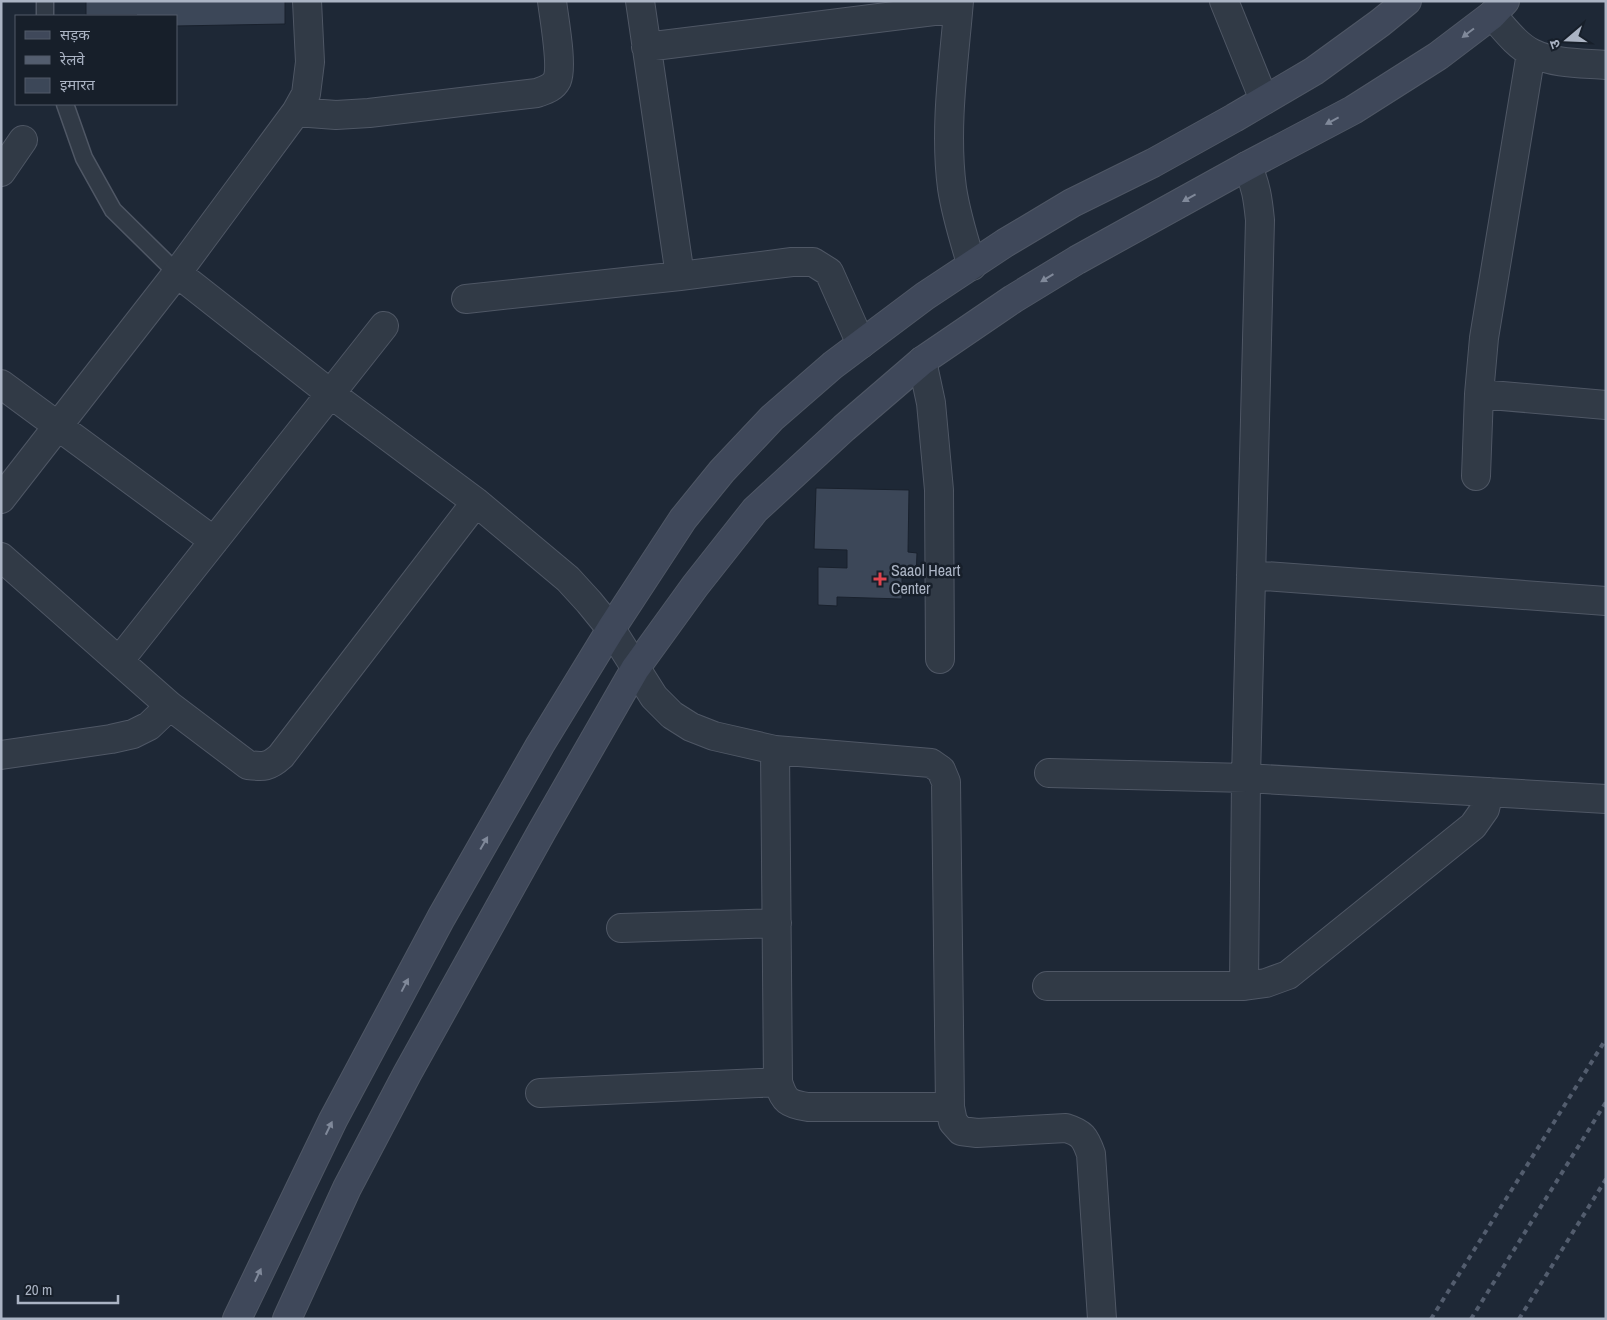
<svg xmlns="http://www.w3.org/2000/svg" width="1607" height="1320" font-family="'Archivo Narrow','Noto Sans Devanagari',sans-serif">
<style>
.building{fill:#3c4758;stroke:#19212d}
.lines{fill:none;stroke-linecap:round;stroke-linejoin:round}
.lane-casing{stroke:#4f5765;stroke-width:19}
.street-casing{stroke:#4f5765;stroke-width:30}
.secondary-casing{stroke:#4f5765;stroke-width:30}
.lane{stroke:#313a46;stroke-width:16}
.street{stroke:#313a46;stroke-width:28}
.secondary{stroke:#3f485a;stroke-width:28}
.rail{stroke:#535d6e;stroke-width:4;stroke-dasharray:5 5;stroke-linecap:butt}
.oneway{fill:#80899a}
.health-dot{fill:#e0444e;stroke:#171f2a;stroke-width:2}
.labels{text-anchor:middle;dominant-baseline:central;stroke-width:5;stroke-linejoin:round;paint-order:stroke}
.poi-label{font-size:16px;fill:#abb4c4;stroke:#171f2a;text-anchor:start}
</style>
<rect width="100%" height="100%" fill="#1e2836"/>
<!-- building -->
<path class="building" d="M86,1H285V24L176,26V16H137V15H86Z
M816,488L909,490L908,552L917,553L916,578H902V599L837,597V606L818,605V567L847,568V550L814,549Z"/>
<g class="lines">
<!-- lane casing -->
<g class="lane-casing">
<path id="lane" d="M45,1V16
M65,104L84,158L113,210L177,273"/>
</g>
<!-- street casing -->
<g class="street-casing">
<path id="street" d="M640,1L680,276
M959,1C954,62 944,128 952,188C956,215 964,240 972,266
M1224,1L1264,100
M1492,15C1504,28 1516,45 1532,53C1554,64 1582,63 1606,65
M646,47L958,8
M296,112L336,115L369,113L537,93C545,90 553,88 557,80C563,66 554,18 552,1
M1,172L23,140
M177,273L331,394L476,502L568,579L589,602L611,629L654,697L672,715L691,727L714,736L775,750L931,763L941,770L946,782L950,1107L953,1122L961,1131L977,1133L1066,1128C1082,1133 1085,1137 1091,1154L1102,1319
M466,299L680,276L792,262H813L829,272L861,344
M922,361L931,403L939,490L940,659
M1,384L214,541
M1479,394L1606,405
M1476,476L1479,394L1484,338L1531,53
M1,499L177,273L296,112L306,94L310,62L307,1
M1,557L170,706L248,765C264,767 269,767 281,756L476,502
M1251,575L1606,601
M119,661L384,326
M775,750L778,1082C784,1101 788,1104 808,1107H950
M1,755L111,739L133,734L149,726L170,706
M1049,773L1246,778L1606,799
M621,928L777,923
M1047,986H1244L1266,983L1288,975L1473,826L1485,809L1489,792
M1244,986L1246,778L1260,220C1258,200 1256,184 1247,166
M540,1093L778,1082"/>
</g>
<!-- secondary casing -->
<g class="secondary-casing">
<path id="secondary" d="M237,1319L333,1120L441,918L540,745L611,629L683,519L722,471L772,418L833,365L925,296L1005,243L1072,203L1153,163L1234,118L1314,71L1380,23L1407,1
M287,1319L347,1188L407,1074L542,831L635,669L695,586L755,510L844,428L922,361L1013,299L1077,260L1247,166L1353,110L1438,56L1492,15L1505,1"/>
</g>
<!-- lane -->
<use href="#lane" class="lane"/>
<!-- street -->
<use href="#street" class="street"/>
<!-- secondary -->
<use href="#secondary" class="secondary"/>
<!-- rail -->
<path class="rail" d="M1431,1319L1606,1039
M1471,1319L1606,1102
M1519,1319L1606,1179"/>
</g>
<!-- one-way arrows -->
<defs><path id="oneway-solid" d="M-6-.8H1V-3.2L6.5 0L1 3.2V.8H-6Z" transform="scale(1.25)"/></defs>
<g class="oneway">
<use href="#oneway-solid" transform="translate(1468 33) rotate(143)"/>
<use href="#oneway-solid" transform="translate(1332 121) rotate(152)"/>
<use href="#oneway-solid" transform="translate(1189 198) rotate(151)"/>
<use href="#oneway-solid" transform="translate(1047 278) rotate(149)"/>
<use href="#oneway-solid" transform="translate(484 843) rotate(-60)"/>
<use href="#oneway-solid" transform="translate(405 985) rotate(-62)"/>
<use href="#oneway-solid" transform="translate(329 1128) rotate(-64)"/>
<use href="#oneway-solid" transform="translate(258 1275) rotate(-65)"/>
</g>
<!-- markers -->
<path class="health-dot" d="M877.5 571.5h5v5h5v5h-5v5h-5v-5h-5v-5h5z"/>
<g class="labels">
<!-- poi labels -->
<g class="poi-label">
<text x="891" y="570">Saaol Heart<tspan x="891" dy="18">Center</tspan></text>
</g>
</g>
<!-- border -->
<rect width="1607" height="1320" fill="none" stroke="#abb4c4" stroke-width="5"/>
<!-- legend -->
<rect x="15" y="15" width="162" height="90" fill="#171f2a" stroke="#525b68"/>
<rect x="25" y="31" width="25" height="8" fill="#3f485a" stroke="#525b68"/>
<text x="60" y="40" font-size="15" fill="#abb4c4">सड़क</text>
<rect x="25" y="56" width="25" height="8" fill="#535d6e" stroke="#525b68"/>
<text x="60" y="65" font-size="15" fill="#abb4c4">रेलवे</text>
<rect x="25" y="78" width="25" height="15" fill="#3c4758" stroke="#525b68"/>
<text x="60" y="90" font-size="15" fill="#abb4c4">इमारत</text>
<!-- north arrow -->
<g transform="translate(1567 40) rotate(251)" stroke="#171f2a" stroke-width="4" paint-order="stroke">
<path d="M0-4L9 19L0 12L-9 19Z" fill="#abb4c4"/>
<text y="-8" font-size="14" font-weight="bold" text-anchor="middle" fill="#abb4c4">उ</text>
</g>
<!-- scale -->
<path d="M18 1295v8h100v-8" fill="none" stroke="#abb4c4" stroke-width="2.5"/>
<text x="25" y="1295" font-size="15" fill="#abb4c4" stroke="#171f2a" stroke-width="4" paint-order="stroke">20 m</text>
</svg>
